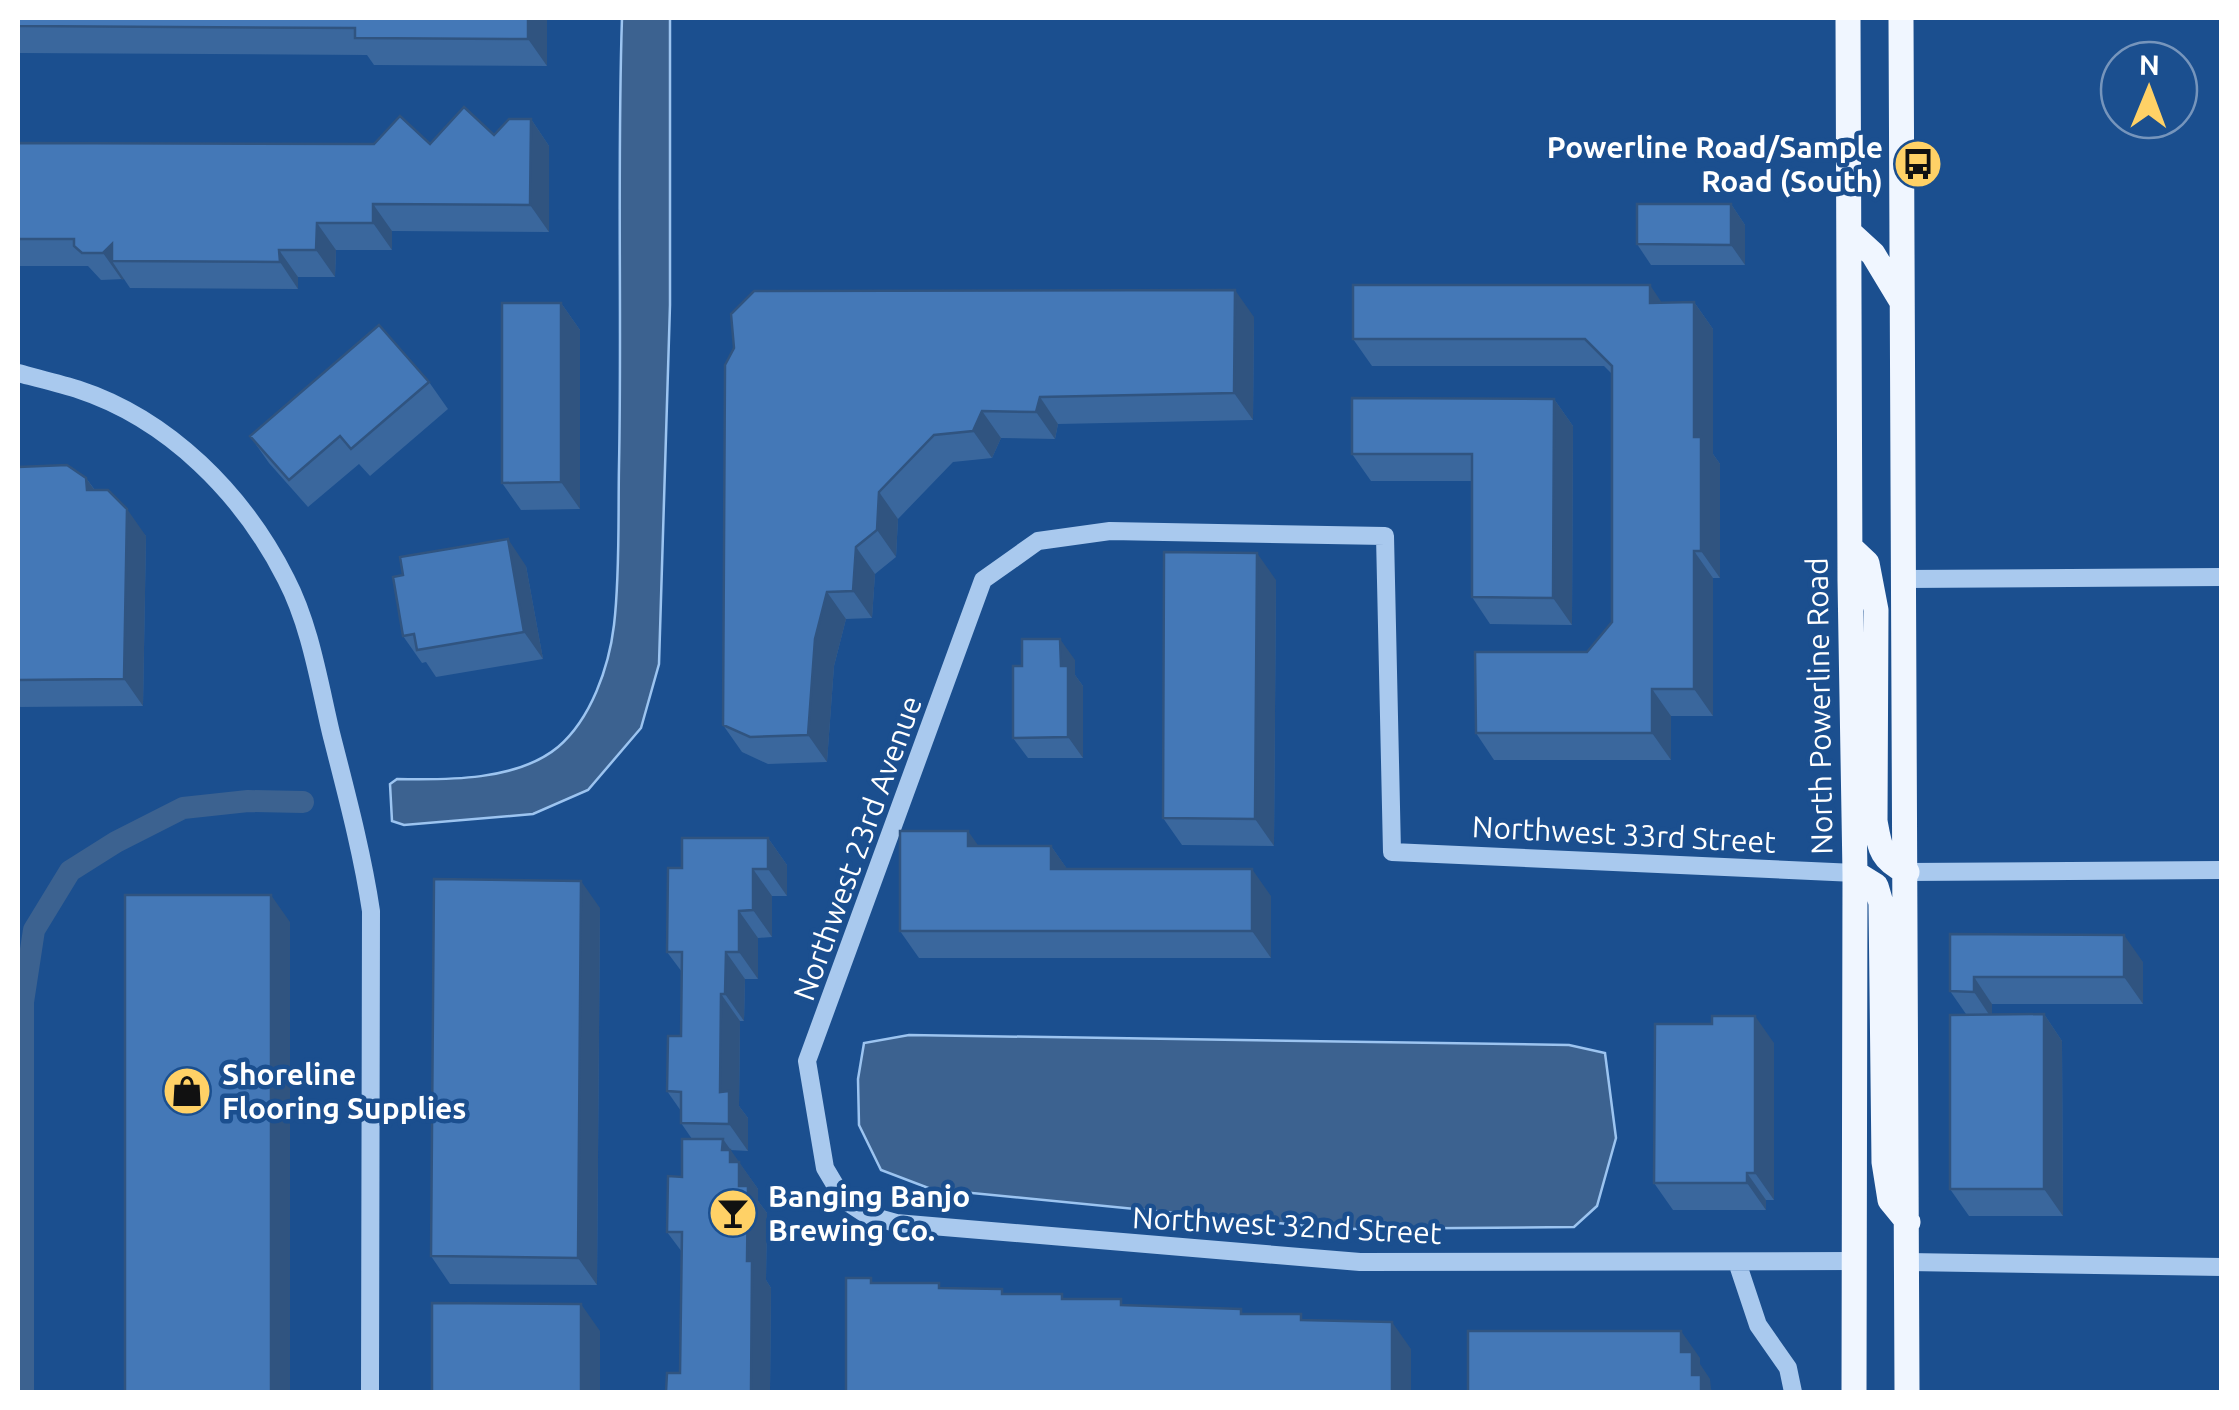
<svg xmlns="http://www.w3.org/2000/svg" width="2239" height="1410" font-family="Ubuntu,sans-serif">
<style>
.water{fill:#3c6290;stroke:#9cc4f0;stroke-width:2.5}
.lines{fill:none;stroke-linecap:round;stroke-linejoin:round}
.canal{stroke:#3c6290;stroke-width:22}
.minor{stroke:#a9c9ee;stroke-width:18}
.major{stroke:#f0f6ff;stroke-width:25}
.wall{fill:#3a679d}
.shaded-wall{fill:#305480}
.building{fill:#4478b7;stroke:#305480;stroke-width:2.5}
.labels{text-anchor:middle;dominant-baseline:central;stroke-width:9;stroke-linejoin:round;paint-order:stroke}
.poi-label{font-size:30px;font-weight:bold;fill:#fff;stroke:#1b4f8f;text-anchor:start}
.street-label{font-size:30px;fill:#fff;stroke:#1b4f8f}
</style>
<rect width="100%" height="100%" fill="#1b4f8f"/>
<!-- water -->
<path class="water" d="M622,18H670V305L659,664L641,728L588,790L533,814L404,825L392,821L390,784L397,779C447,780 517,781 558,747C591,719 609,667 614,625C620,575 618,516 619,466C622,316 617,167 622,18Z
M909,1035L1569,1045L1605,1053L1616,1138L1597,1206L1574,1227L1338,1229L931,1189L881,1170L859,1125L858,1079L864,1043Z"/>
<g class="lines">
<!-- canal -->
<path class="canal" d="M23,1392V1002L34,930L70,871L116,842L183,808L248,801L303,802"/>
<!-- minor -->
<path class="minor" d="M18,373C37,378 57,383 77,389C169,419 243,494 286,579C310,625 319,682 331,733C346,792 362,851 371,911L370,1392
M1904,579L2222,577
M1907,872L2222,870
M1853,1261L1360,1262L896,1223L867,1215L844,1200L825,1168L807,1061L983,580L1038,541L1110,531L1385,536L1392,852L1855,873
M1737,1262L1758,1325L1788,1368L1793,1392
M1908,1262L2222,1267"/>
<!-- major -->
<path class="major" d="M1848,18L1850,581L1855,873L1854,1392
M1901,18L1907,1392
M1849,232L1873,254L1902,302
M1850,547L1867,563L1876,610L1875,821C1880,849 1881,860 1907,872
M1855,873L1876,886L1881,903L1884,1162L1890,1200L1908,1222"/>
</g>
<!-- wall -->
<path class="wall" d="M18,18H547V66L374,65L367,55L18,53Z
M531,119L549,146V232L392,231V250H336L335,277H298V289L130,288L124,279L101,280L88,266H18V143L430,144L494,135Z
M1731,204L1745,225V265H1651L1637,244Z
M1662,302H1694L1713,329V454L1720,464V578H1713V716H1671V760H1494L1476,733L1587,652L1612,622V374L1604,366H1372L1353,339Z
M561,303L580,330V509L521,510L502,483Z
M1254,317L1253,420L1058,424L1055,439L1001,438L992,458L953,462L898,519L896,557L875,574L872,618L846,619L834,666L827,762L768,764L742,752L723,725L725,365Z
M429,382L448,409L370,476L359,464L308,507L269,463L250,436Z
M1554,399L1573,426L1572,625L1490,624L1472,597V481H1371L1352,454Z
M18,467L86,478L95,490L146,536L143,706L18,707Z
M526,566L543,659L436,677L426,662L422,663L403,636Z
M1276,580L1274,846L1182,845L1163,818Z
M1075,660V675L1083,686V758H1028L1013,738L1022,666Z
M768,838L787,865V896H772V937L758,938V979H745L744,1021H740L739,1106L748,1118V1151L730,1150L758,1189V1201L767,1213L766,1280L771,1288L770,1392H666L680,1373L682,1252L667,1232L692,1139L681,1123V1111L667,1091L681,1036L682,972L667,952L682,868Z
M978,846H1051L1067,869L1271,896V958H919L900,931Z
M600,908L597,1285L450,1284L431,1256Z
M1950,934L2143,962V1004H1992V1014H2044L2062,1041L2063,1216H1969L1950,1189L1966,1014L1950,991Z
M1774,1043V1200H1766V1210H1673L1654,1183Z"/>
<!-- shaded-wall -->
<path class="shaded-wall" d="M528,18H547V66L528,39Z
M531,119L549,146V232L530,205Z
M373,204L392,231V250L373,223Z
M1731,204L1745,225V265L1731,245Z
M317,223L336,250L335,277L316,250Z
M112,244V261L124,279L122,280L103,253Z
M279,250L298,277V289L280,262Z
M1650,285L1668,312L1650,303Z
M1235,290L1254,317L1253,420L1234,393Z
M1694,302L1713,329V454L1720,464V578L1701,551L1694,437Z
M561,303L580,330V509L561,482Z
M1040,397L1058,424L1055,439L1036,412Z
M1554,399L1573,426L1572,625L1553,598Z
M982,411L1001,438L992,458L973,431Z
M86,478L105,505L87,490Z
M879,492L898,519L896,557L877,530Z
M127,509L146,536L143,706L124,679Z
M508,539L526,566L543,659L524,632Z
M856,547L875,574L872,618L853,591Z
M1694,551L1713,578V716L1694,689Z
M1257,553L1276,580L1274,846L1255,819Z
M827,592L846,619L834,666L827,762L808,735L815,639Z
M1060,639L1075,660V675L1083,686V758L1068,737L1061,666Z
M1652,689L1671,716V760L1652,733Z
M968,831L987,858L968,846Z
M768,838L787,865V896L768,869Z
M1051,846L1070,873L1051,869Z
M753,869L772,896V937L753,910Z
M1252,869L1271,896V958L1252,931Z
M581,881L600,908L597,1285L578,1258Z
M271,895L290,922V1392H271Z
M739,911L758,938V979L739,952Z
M2124,935L2143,962V1004L2124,977Z
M726,952L745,979L744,1021L725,994Z
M1974,977L1992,1004V1019L1974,992Z
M721,994L740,1021L739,1106L748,1118V1151L729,1124L720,1092Z
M2044,1014L2062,1041L2063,1216L2044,1189Z
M1755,1016L1774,1043V1200L1755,1173Z
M723,1139L758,1189V1201L767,1213L766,1280L771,1288L770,1392H751L747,1261L739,1186L722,1150Z
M1747,1173L1766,1200V1210L1747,1183Z
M581,1304L600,1331V1392H581Z
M1392,1322L1411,1349V1392H1392Z
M1681,1331L1700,1358V1364L1710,1379L1711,1389L1713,1392H1701L1692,1375L1681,1352Z"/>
<!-- building -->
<path class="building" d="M18,18H528V39L355,38V28L18,26Z
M464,107L494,135L509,119H531L530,205L373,204V223H317L316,250H279L280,262L112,261V244L103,253H82L74,246V239H18V143L374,144L400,116L430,144Z
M1637,204H1731V245L1637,244Z
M1353,285H1650V303L1694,302V437H1701V551H1694V689H1652V733H1476L1475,652H1587L1612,622V366L1585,339H1353Z
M1235,290L1234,393L1040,397L1036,412L982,411L973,431L934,435L879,492L877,530L856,547L853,591L827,592L815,639L808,735L750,737L723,725L725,365L734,348L731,314L754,291Z
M502,303H561V482L502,483Z
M379,325L429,382L351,449L340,436L289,480L250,436Z
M1352,398L1554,399L1553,598L1472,597V454H1352Z
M67,465L86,478L87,490H108L127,509L124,679L18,680V467Z
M508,539L524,632L417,650L414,634L403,636L393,577L403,575L400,557Z
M1164,552L1257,553L1255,819L1163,818Z
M1022,639H1060L1061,666H1068V737L1013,738V666H1022Z
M900,831H968V846H1051V869H1252V931H900Z
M682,838H768V869H753V910L739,911V952H726L725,994H721L720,1092L729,1091V1124L681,1123V1092L667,1091L668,1036H681L682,952H667L668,868H682Z
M434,879L581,881L578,1258L431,1256Z
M125,895H271V1392H125Z
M1950,934L2124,935V977H1974V992L1950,991Z
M2044,1014V1189H1950V1015Z
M1712,1016H1755V1173H1747V1183H1654L1655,1024H1712Z
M682,1139H723L722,1150H730V1162H739V1186H748L747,1261H752L751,1392H666L667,1373H680L682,1232H667L668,1176L682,1177Z
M846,1278H871V1283H939V1288L1002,1289V1294H1062V1299H1121V1305L1241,1309V1314H1301V1320L1392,1322V1392H846Z
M432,1303L581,1304V1392H432Z
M1468,1331H1681V1352H1692V1375H1701V1392H1468Z"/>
<!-- icons -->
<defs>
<g id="bus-disc" transform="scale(2.5)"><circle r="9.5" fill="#ffd166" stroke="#1b4f8f"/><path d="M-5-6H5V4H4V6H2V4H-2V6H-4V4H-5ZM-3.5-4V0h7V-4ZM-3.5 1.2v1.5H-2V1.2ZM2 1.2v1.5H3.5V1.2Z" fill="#111"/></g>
<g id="shop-disc" transform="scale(2.5)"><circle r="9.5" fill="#ffd166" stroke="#1b4f8f"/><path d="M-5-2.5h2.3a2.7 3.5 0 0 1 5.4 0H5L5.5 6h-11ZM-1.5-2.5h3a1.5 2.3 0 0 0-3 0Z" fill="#111"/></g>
<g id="bar-disc" transform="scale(2.5)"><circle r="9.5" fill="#ffd166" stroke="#1b4f8f"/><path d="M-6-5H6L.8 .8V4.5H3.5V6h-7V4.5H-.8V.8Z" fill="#111"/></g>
</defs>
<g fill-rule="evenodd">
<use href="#bus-disc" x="1918" y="164"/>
<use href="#shop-disc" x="187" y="1091"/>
<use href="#bar-disc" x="733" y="1213"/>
</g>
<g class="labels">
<!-- poi labels -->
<g class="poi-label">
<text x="1883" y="147" text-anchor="end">Powerline Road/Sample<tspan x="1883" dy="34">Road (South)</tspan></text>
<text x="222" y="1074">Shoreline<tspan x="222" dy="34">Flooring Supplies</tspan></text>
<text x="768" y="1196">Banging Banjo<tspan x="768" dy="34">Brewing Co.</tspan></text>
</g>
<!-- street labels -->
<g class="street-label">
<text transform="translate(1819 706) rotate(-91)">North Powerline Road</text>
<text transform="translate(1624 834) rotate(3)">Northwest 33rd Street</text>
<text transform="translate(857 848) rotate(-70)">Northwest 23rd Avenue</text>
<text transform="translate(1287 1225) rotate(3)">Northwest 32nd Street</text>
</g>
</g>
<!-- border -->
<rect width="2239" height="1410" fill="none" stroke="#ffffff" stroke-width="40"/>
<!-- north arrow -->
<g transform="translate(2149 90) rotate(1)"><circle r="48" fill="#1b4f8f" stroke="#7695bc" stroke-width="2.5"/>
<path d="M0-8L18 38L0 25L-18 38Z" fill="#ffd166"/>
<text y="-15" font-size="28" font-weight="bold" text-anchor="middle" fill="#ffffff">N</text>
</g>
</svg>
